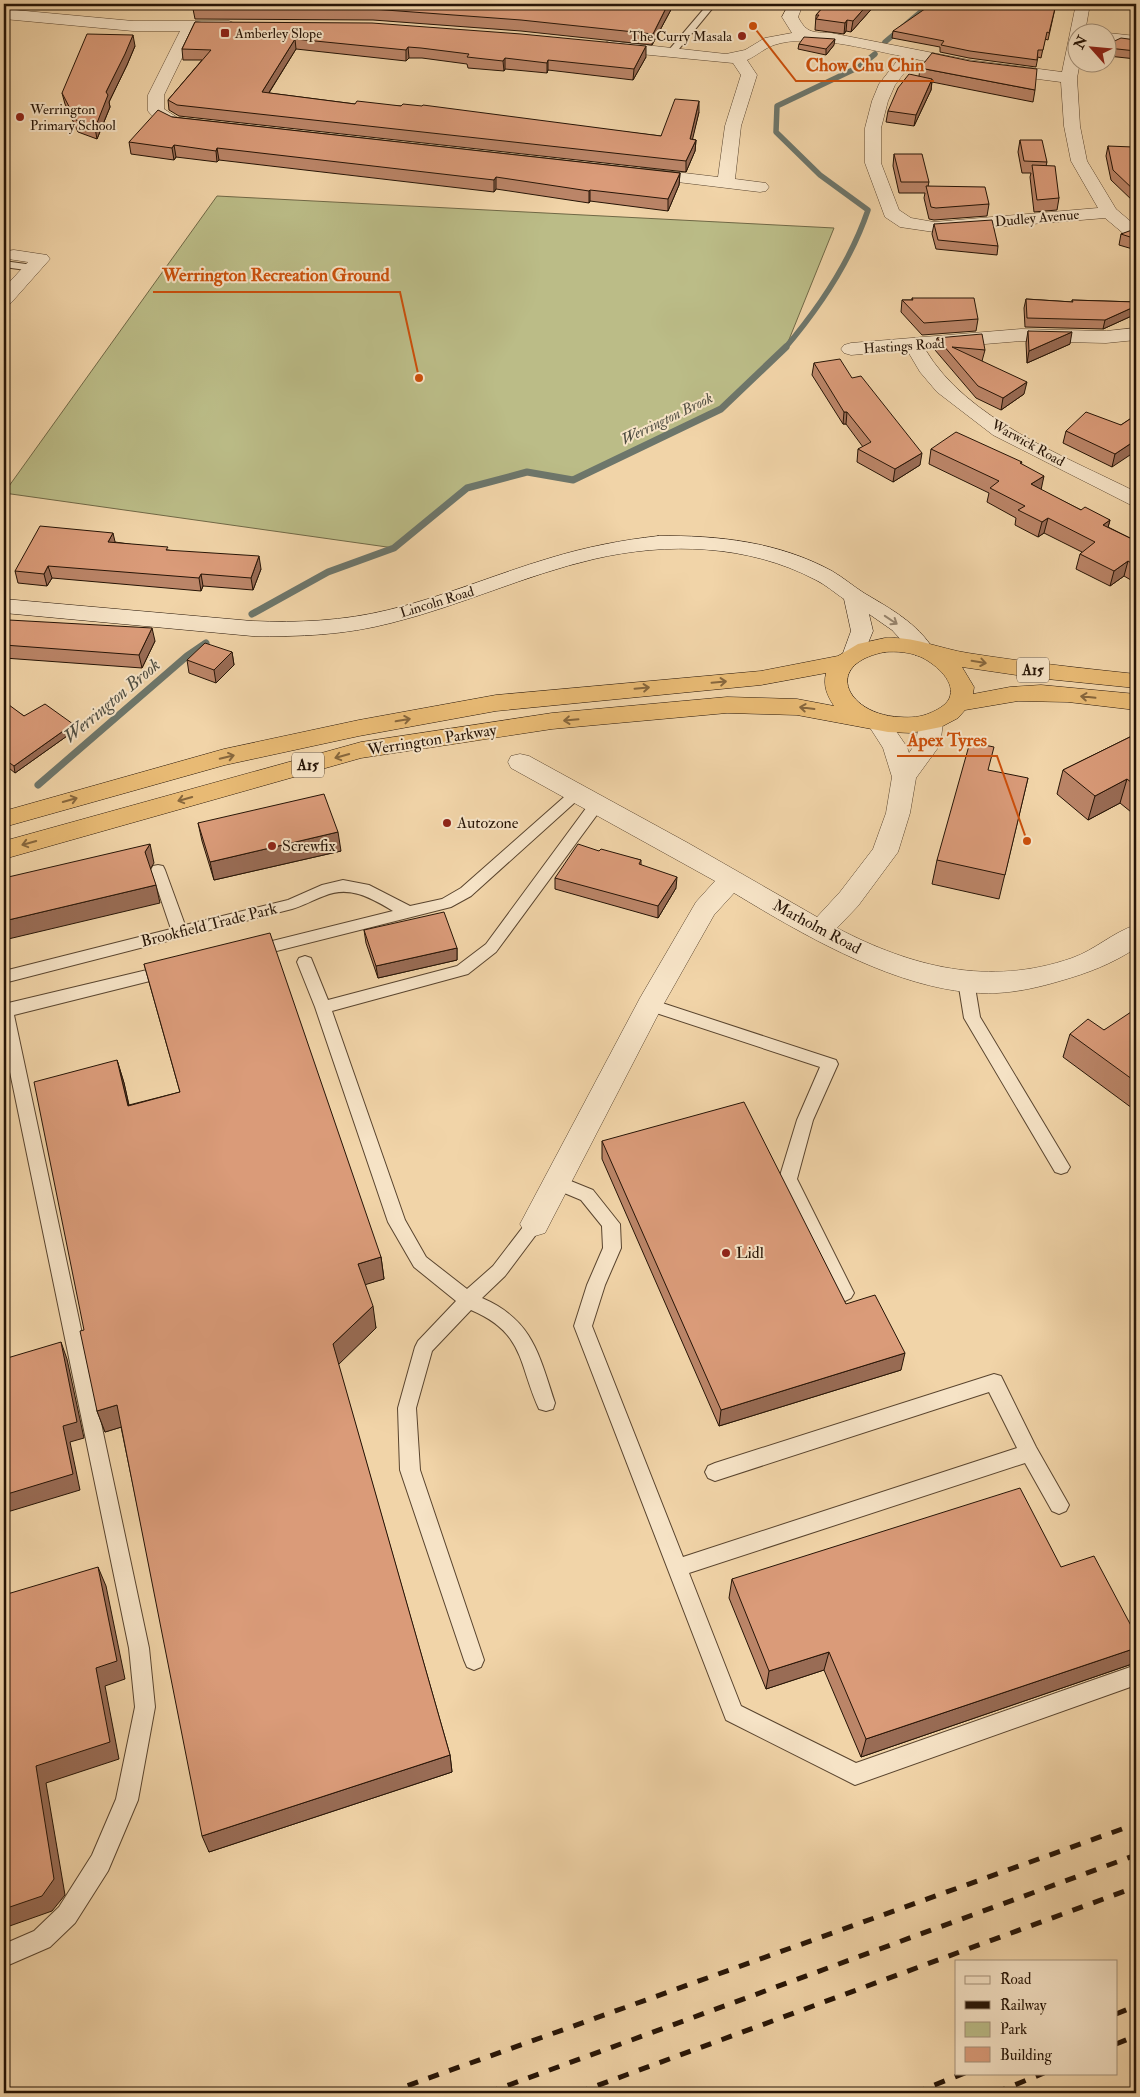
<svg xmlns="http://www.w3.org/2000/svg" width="1140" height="2097" font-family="'IM FELL Double Pica',serif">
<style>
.green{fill:#bbbc87;stroke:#706846}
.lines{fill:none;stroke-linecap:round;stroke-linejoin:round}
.stream-far1{stroke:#6d766b;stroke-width:5.5}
.stream{stroke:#6d766b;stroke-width:7}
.lane-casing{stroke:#59442e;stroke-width:2}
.street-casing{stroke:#59442e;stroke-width:1}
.secondary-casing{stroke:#261406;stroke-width:1}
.highway-casing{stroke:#261406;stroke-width:1}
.lane{fill:#f6e3c6;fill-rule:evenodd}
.street{fill:#f6e3c6;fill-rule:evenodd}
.secondary{fill:#f6e3c6;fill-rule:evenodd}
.highway{fill:#e8ba74;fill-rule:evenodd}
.rail{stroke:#261406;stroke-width:5;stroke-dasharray:11 11;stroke-linecap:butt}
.wall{fill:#bb8568;stroke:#261406}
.shaded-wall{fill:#996c55;stroke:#261406}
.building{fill:#da9b79;stroke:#261406}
.oneway{stroke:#988670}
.oneway2{stroke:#87673d}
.poi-dot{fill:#8f2418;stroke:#f6e3c6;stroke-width:2}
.labels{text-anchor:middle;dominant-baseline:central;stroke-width:4;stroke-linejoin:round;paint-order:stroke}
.far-poi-label{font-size:14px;fill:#261406;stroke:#f6e3c6;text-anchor:start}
.far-street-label{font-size:14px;fill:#261406;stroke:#f6e3c6}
.far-water-label{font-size:15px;font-style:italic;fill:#4f4d41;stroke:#f6e3c6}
.shield{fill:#f6e3c6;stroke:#645240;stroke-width:1}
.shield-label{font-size:15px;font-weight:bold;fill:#261406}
.street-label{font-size:16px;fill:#261406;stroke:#f6e3c6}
.poi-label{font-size:16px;fill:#261406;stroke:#f6e3c6;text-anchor:start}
.water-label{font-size:18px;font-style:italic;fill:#4f4d41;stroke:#f6e3c6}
.leader{fill:none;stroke:#cb4f0b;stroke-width:2}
.callout-dot{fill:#cb4f0b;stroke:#f6e3c6;stroke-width:2}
.callout-label{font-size:18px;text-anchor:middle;font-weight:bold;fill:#cb4f0b;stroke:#f6e3c6;stroke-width:4;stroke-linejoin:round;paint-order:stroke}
</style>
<rect width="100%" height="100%" fill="#f1d4a8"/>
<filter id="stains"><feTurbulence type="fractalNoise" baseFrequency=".004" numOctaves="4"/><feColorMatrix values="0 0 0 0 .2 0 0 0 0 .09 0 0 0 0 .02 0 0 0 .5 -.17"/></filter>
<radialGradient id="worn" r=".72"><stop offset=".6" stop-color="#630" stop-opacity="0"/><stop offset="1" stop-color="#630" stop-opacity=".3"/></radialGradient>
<!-- green -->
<path class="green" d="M217,196L834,228L786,347L721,409L573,480L527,472L467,488L394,548L4,493Z"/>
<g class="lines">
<!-- stream-far1 -->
<path class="stream-far1" d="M885,42L930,4
M785,348C819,308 851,260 868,210L820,175L776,132L777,106L859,67L875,54"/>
<!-- stream -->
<path class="stream" d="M252,614L328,572L394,548L467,488L527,472L573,480L721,409L786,347
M38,785L187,656L206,643"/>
<!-- lane casing -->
<g class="lane-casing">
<path id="lane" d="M708,4H716L674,55H668V51Z
M4,261L33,265L38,268L33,271L4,267Z
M577,788L582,790L584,793L582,796L471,896L451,907L253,957L248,955L245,951L248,947L393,911C371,898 350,885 324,896C313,900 303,906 292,909L4,983V971L171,929L151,870L153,866L158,865L163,866L165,870L185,925L288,900L322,885L343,880L369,885L410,906L442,899L461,888L572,790Z
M597,799L602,800L604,804L602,808L496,952L468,974L332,1011L405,1220L426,1257L467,1289L493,1266L529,1219L535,1217L541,1219L544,1224L505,1276L482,1298C533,1320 539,1355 555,1403L553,1409L546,1411L539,1409C518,1363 525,1333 471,1310L432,1351L416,1408L420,1470L484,1660L481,1667L474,1670L467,1667L464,1660L400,1470L398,1408L415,1347L418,1341L456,1301L414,1267L388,1222L315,1007L297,962L299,958L305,956L311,958L328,1000L457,966L486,944L592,800Z
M168,965L174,967L176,971L174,975L14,1015L149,1648L155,1707L138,1800L108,1871L75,1923L50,1947L4,1967V1944L34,1931L59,1907L92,1855L116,1799L135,1707L129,1648L4,1043V1004Z
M966,975L972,977L974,981L980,1017L1070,1167L1067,1172L1061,1174L1055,1172L964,1018L958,981L960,977Z
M650,999L836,1060L838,1064L813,1120L797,1179L854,1293L851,1298L845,1301L839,1298L779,1179L797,1120L820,1067L644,1009L642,1005L644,1001Z
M556,1175L593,1190L620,1224L621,1248L605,1285L592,1326L683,1557L1017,1448L989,1392L715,1481L708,1478L705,1472L708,1466L715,1463L994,1374L1001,1376L1036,1447L1069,1505L1066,1511L1059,1514L1052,1511L1025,1463L689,1573L741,1706L856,1763L1136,1665V1685L855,1785L726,1720L574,1326L587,1285L603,1248L602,1226L581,1200L550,1187L547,1182L550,1177Z"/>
</g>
<!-- street casing -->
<g class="street-casing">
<path id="street" d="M789,4H803L798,17C807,34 813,32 831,33L969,60L1062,72L1076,4H1090L1085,32H1078V62H1080L1077,78L1080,126L1087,161L1116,209L1136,226V240L1130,239L1105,218L934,232L900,227L885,217L865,163V128L872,101L879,84L901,56C865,49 810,33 774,45C765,48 756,56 747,60L757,75L741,126L735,179L766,183L769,187L766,191L760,192L636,177L634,173L636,169L642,168L718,177L725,126L741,75L733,63L609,51L604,49L601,46L604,43L609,41L726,54L745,50L765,38L792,33L782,17ZM915,59L969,70L1061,82L1064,126L1071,161L1098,208L934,222L911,218L899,210L881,163V128L888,101L895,85Z
M4,9L133,21H229L234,23L237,26L234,29L229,31H195L164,95V109L178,118L198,121L200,124L198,127C182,131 158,125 148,111V95L180,31H133L4,19Z
M1108,33L1136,36V46L1108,42Z
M14,250L47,255L50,259L11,303L4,305V288L28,262L8,259L5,255L8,251Z
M1136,328V340L1106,343L1021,341L925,349C967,420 1065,456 1136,492V506L1129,504L993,435L937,392L920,372L907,350L851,355L844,353L841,349L844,345L851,343L1021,329L1106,331Z
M879,715L887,718L907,747L909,753C920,739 915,730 923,718L931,715L939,718L943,723L940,745L916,778L910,813L898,852L858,906L837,928C912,967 989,987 1072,958C1095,950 1113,932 1136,925V948C1112,964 1088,973 1060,981C1040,987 1018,992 997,993C908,997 807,937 734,893L714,915L662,1007L545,1233L535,1236L525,1233L520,1224L640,998L696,902L715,881L511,768L508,762L511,756L520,754L529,756L688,843L817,917L840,892L873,849L886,813L892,777L883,748L867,723L871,718Z"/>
</g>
<!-- secondary casing -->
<g class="secondary-casing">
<path id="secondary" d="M658,536C718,535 779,542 832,571C844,578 853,586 864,593C891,609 917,623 934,650L931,655L923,657L915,655L892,630L869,614L873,631L862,658L854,660L846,658L843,653L851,631L844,599C835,593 826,585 816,580C748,544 667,542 594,559C525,575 460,606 391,623C345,635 299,637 252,636L4,613V599L252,621C298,623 343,621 388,610C443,597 496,574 550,558C586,547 622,540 658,536Z"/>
</g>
<!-- highway casing -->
<g class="highway-casing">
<path id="highway" d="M885,638C913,636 941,649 968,653C1024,662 1080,668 1136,674V688L1037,678L962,667L974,687L973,694L1010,687L1041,685L1136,694V710L1068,702L1018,701L965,710L958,718L941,727L911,733L888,732L797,715L727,713L552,729L361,758L4,859V841L361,742L552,713L727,697L797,699L834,706C827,695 823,686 826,673L761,685L496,711L359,736L225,765L4,827V811L224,749L359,720L496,695L761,671L838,656L858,644ZM885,652C896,651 912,652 923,658C936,665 957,682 949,699C945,706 937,710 930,713C921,717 911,718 900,717C847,715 821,664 885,652Z"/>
</g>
<!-- lane -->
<use href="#lane" class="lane"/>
<!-- street -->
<use href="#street" class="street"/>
<!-- secondary -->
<use href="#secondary" class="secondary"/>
<!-- highway -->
<use href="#highway" class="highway"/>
<!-- rail -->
<path class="rail" d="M1116,2014L1136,2006
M1116,2044L1136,2036
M387,2093L1136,1824
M487,2093L1136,1855
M577,2093L1136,1887
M914,2093L965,2073
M995,2093L1044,2073"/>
</g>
<!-- wall -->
<path class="wall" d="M674,4L652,45L521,31L373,20L195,19L193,9Z
M826,4H876L851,32L846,31L844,34L815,30L816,15Z
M1056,4L1048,40L1045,39L1041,58L1038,57L1036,67L969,58L940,52V47L892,38L893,31Z
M195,22L646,57L633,80L548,70L547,73L505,69L504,71L468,68L467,64L422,58H409L406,61L296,49L269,93L355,104L401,106L661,136L699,112L692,139L696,140L695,151L686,172L179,116L169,110L168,100L202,60H183L182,49Z
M1136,40V59L1108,56V44Z
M799,44L834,45L826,55L798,49Z
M135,46L127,65L109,102L110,107L97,139L78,132L65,104L62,93Z
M920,68L1035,90L1033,102L932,82L931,90L914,126L886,122L888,111L919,76Z
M172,117L680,173L679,185L668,211L590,201L589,203L496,189L494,192L219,160L217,162L176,157L174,160L131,154L129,142Z
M1020,140L1047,162L1046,166L1059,198L1057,210L1034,212L1030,177L1031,173H1022L1018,152Z
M1108,146L1136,158V207L1134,202L1111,180L1106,156Z
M894,154L929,182L928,186L989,204L987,216L934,220L929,219L924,198L925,193H899L893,166Z
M934,224L998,246L997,255L936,249L932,234Z
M1136,231V250L1119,245L1121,234Z
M912,298L978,319L976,331L922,335L901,312L902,300H912Z
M1026,299L1072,302V300L1136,302V314L1103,329L1025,327L1024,308Z
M1028,331L1070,344L1027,363L1026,343Z
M937,338L985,350L982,361L1024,394L1001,410L976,398L935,350Z
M814,363L852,378L920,465L893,482L857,462L858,449L863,447L846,424H843L812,375Z
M1136,415L1112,467L1063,443L1066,431L1121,425Z
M931,449L1022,462L1021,464L1041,490L1081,510L1110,520L1108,527L1136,541V583L1124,576L1110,586L1076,569L1080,554L1082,552L1044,533L1038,537L1015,525L1016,518L987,502L989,493L929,464Z
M115,542L168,550L261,569L253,590L203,586L201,591L52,578L47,586L18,583L15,571Z
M4,628L155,641L142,668L4,658Z
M232,652L234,665L216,683L189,673L187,660Z
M4,703L24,716L73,724L74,731L15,773L4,764Z
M1136,734V816L1120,803L1088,820L1057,794L1063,770Z
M1028,778L999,899L932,884L937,860Z
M198,823L341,851L214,880L202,841Z
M599,851L641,860V865L676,888L658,918L555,889V878Z
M364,930L457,948V960L378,978L366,943Z
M144,964L381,1257L384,1279L365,1284L376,1328L338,1364L450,1755L452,1772L209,1852L121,1427L105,1432L97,1411L117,1060L124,1083L129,1105L180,1092Z
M1136,1015V1111L1063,1057L1070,1034L1104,1030Z
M602,1141L846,1304L901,1370L719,1426L602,1159Z
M1061,1567L1136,1635V1657L1132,1664L861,1757L824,1670L766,1689L729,1598L732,1579Z"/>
<!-- shaded-wall -->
<path class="shaded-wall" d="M668,4H674L652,45L653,34Z
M868,4H876L851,32L853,21Z
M847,20L846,31L844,34L845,23Z
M133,35L135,46L127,65L109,102L110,107L97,139L95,128L106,92Z
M295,39L296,49L263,102L262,92Z
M835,39L834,45L826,55V49Z
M646,46V57L633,80L634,69Z
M408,47L409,58L406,61V50Z
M505,58V69L504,71L503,61Z
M548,60V70L547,73V63Z
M932,79L931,90L914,126L916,115Z
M699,101V112L690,150V139Z
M696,140L695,151L686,172V161Z
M174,145L176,157L174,160L172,148Z
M217,148L219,160L217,162L216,151Z
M680,173L679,185L668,211V199Z
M496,177V189L494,192V180Z
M590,190V201L589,203V191Z
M1136,306V314L1103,329L1105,320Z
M1072,332L1070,344L1027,363L1029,351Z
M1027,382L1024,394L1001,410L1003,398Z
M844,412H847L846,424H843Z
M1136,440V451L1112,467L1115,454Z
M922,453L920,465L893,482L895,469Z
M1044,476L1041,490L1031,484Z
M1048,518L1044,533L1038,537L1042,522Z
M1110,520L1106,535L1103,525Z
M113,533L116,546L108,542Z
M259,556L261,569L253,590L251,578Z
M1128,561L1124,576L1110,586L1114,571Z
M48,566L52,578L47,586L44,574Z
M201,574L203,586L201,591L199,578Z
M152,628L155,641L142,668L139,655Z
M232,652L234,665L216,683L214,670Z
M73,724L74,731L15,773L14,766Z
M1127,779L1120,803L1088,820L1095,796Z
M338,832L341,851L214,880L210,862Z
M150,844L154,863L149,871L145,852Z
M677,877L676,888L658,918V906Z
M156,885L160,903L4,940V921Z
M457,948V960L378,978L376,966Z
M117,1060L124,1083L134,1129L128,1106Z
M381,1257L384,1279L361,1286L358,1264Z
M373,1306L376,1328L337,1366L333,1344Z
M61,1342L67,1359L84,1438L70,1442L80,1490L4,1513V1495Z
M905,1353L901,1370L719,1426L721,1410Z
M117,1405L125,1426L105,1432L97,1411Z
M98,1567L106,1586L125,1679L105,1686L119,1759L46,1783L65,1895L52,1911L4,1928V1909L36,1766L96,1668Z
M1136,1648V1657L1132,1664L861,1757L866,1739Z
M829,1652L824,1670L766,1689L769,1671Z
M450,1755L452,1772L209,1852L202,1836Z"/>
<!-- building -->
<path class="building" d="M196,4H668L653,34L521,20L372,9H193Z
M826,4H868L853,21L847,20L845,23L816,19L819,15H816Z
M932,4H1056L1049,33L1047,32L1043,50H1038L1037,60L970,51L941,45L944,41L893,31Z
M195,22L372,23L521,34L646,46L634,69L548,60L547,63L505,58L503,61L467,57L469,54L421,48L408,47L406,50L295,39L262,92L355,104L357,101L401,106L403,104L422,106L423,105L661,136L675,99L699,101L690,139L696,140L686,161L177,105L168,100L211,50L182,49Z
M87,34L133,35L125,54L106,92L108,95L95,128L76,120L62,93Z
M804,37L835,39L826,49L799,44Z
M1121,38L1136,40V51L1108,48V44Z
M932,53L970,61L1037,69L1035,90L920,68Z
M909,74L932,79L916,115L888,111L898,88Z
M158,110L172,117L680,173L668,199L590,190L589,191L496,177L494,180L217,148L216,151L174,145L172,148L129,142Z
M1020,140H1042L1047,162L1024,161Z
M1108,146L1133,147L1136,158V192L1113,170Z
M894,154H922L929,182H901Z
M1032,165L1055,166L1059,198L1037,200Z
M926,186L985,187L989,204L936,208L931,207Z
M992,220L998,246L938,240L934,224Z
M1132,230L1136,231V239L1121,234Z
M912,298H974L978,319L924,323L902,300H913Z
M1026,299L1073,302L1072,300L1136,302V306L1105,320L1027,318Z
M1028,331L1072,332L1029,351Z
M982,334L985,350L952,347L1027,382L1003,398L978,386L937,338Z
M840,359L852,378L861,376L922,453L895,469L858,449L871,442L847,412H844L814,363Z
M1086,412L1121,425L1136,415V440L1115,454L1066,431Z
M956,432L1022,462L1020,463L1044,476L1031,484L1081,510L1085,507L1110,520L1103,525L1136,541V566L1128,561L1114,571L1080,554L1095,542L1048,518L1042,522L1018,510L1025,506L990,488L999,481L931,449Z
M40,526L113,533L108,542L168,547L166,550L259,556L251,578L201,574L199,578L48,566L44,574L15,571Z
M9,620L152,628L139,655L4,645V628Z
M205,643L232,652L214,670L187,660Z
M5,702L24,716L45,704L73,724L14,766L4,759V703Z
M1136,734V786L1127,779L1095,796L1063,770Z
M970,742L994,747L988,770L1028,778L1005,875L937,860Z
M324,794L338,832L210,862L198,823Z
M150,844L145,852L156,885L4,921V878Z
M578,844L599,851L601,849L641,860L639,864L677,877L658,906L555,878Z
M444,912L457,948L376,966L364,930Z
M270,933L381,1257L358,1264L373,1306L333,1344L450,1755L202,1836L117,1405L97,1411L80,1331L84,1330L34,1082L117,1060L128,1106L180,1092L144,964Z
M1131,1012L1136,1015V1082L1070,1034L1088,1019L1104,1030Z
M744,1102L846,1304L875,1295L905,1353L721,1410L602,1141Z
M61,1342L77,1422L63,1426L73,1474L4,1495V1359Z
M1020,1488L1061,1567L1094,1556L1136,1635V1648L866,1739L829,1652L769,1671L732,1579Z
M98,1567L117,1661L96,1668L110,1742L36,1766L54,1879L42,1896L4,1909V1595Z"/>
<!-- one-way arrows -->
<defs><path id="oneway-shaft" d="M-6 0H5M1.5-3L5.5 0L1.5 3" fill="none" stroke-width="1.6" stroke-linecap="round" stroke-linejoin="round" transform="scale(1.25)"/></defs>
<use class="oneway" href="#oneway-shaft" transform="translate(891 620) rotate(34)"/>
<g class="oneway2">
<use href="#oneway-shaft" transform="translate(979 662) rotate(9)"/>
<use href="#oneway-shaft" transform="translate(719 682) rotate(-5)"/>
<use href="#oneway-shaft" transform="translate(642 688) rotate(-5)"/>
<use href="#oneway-shaft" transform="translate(1088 697) rotate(-174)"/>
<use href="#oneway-shaft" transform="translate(807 708) rotate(-173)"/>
<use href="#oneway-shaft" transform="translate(403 720) rotate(-10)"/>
<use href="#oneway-shaft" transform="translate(571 720) rotate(175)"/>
<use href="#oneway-shaft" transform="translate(342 756) rotate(164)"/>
<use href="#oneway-shaft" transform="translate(227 757) rotate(-13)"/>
<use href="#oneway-shaft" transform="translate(185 799) rotate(164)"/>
<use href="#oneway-shaft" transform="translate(70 800) rotate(-16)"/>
<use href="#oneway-shaft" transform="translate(29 843) rotate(164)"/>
</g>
<!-- markers -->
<g class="poi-dot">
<rect x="220" y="28" width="10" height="10" rx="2.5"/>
<circle cx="742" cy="36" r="5"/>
<circle cx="20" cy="117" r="5"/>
<circle cx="447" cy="823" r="5"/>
<circle cx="272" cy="846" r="5"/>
<circle cx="726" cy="1253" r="5"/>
</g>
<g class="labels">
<!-- far-poi labels -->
<g class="far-poi-label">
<text x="235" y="33">Amberley Slope</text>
<text x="732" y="36" text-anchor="end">The Curry Masala</text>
<text x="30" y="109">Werrington<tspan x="30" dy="16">Primary School</tspan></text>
</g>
<!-- far-street labels -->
<g class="far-street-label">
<text transform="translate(1037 218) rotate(-5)">Dudley Avenue</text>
<text transform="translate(904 346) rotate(-4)">Hastings Road</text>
<text transform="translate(1028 443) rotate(29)">Warwick Road</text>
<text transform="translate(437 602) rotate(-17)">Lincoln Road</text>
</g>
<!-- far-water labels -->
<g class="far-water-label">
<text transform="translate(667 419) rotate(-26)">Werrington Brook</text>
</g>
<!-- shield labels -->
<g class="shield">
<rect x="1017" y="657.5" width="32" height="25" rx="4"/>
<rect x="292" y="752.5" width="32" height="25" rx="4"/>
</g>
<g class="shield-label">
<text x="1033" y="670">A15</text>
<text x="308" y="765">A15</text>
</g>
<!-- street labels -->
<g class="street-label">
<text transform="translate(432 740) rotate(-9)">Werrington Parkway</text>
<text transform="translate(209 925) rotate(-14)">Brookfield Trade Park</text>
<text transform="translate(817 927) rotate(28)">Marholm Road</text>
</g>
<!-- poi labels -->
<g class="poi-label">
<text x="457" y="823">Autozone</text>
<text x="282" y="846">Screwfix</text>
<text x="736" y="1253">Lidl</text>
</g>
<!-- water labels -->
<g class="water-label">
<text transform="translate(112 701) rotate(-40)">Werrington Brook</text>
</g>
</g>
<!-- callouts -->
<path class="leader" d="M753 26L796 81H934M419 378L400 292H153M1027 841L997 756H897"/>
<g class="callout-dot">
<circle cx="753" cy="26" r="5"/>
<circle cx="419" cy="378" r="5"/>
<circle cx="1027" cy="841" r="5"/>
</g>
<g class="callout-label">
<text x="865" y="71">Chow Chu Chin</text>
<text x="276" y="281">Werrington Recreation Ground</text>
<text x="947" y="746">Apex Tyres</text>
</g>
<!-- margin -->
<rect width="1140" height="2097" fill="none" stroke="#f1d4a8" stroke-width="20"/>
<rect x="5" y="5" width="1130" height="2087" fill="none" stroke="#261406" stroke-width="2.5"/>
<rect x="10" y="10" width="1120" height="2077" fill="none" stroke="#261406"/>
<!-- legend -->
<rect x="955" y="1960" width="162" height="115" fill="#f6e3c6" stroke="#a39079"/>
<rect x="965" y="1976" width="25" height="8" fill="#f6e3c6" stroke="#a39079"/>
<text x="1000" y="1984" font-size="15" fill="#261406">Road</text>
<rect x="965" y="2001" width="25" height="8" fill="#261406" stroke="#a39079"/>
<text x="1000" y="2010" font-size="15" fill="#261406">Railway</text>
<rect x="965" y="2022" width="25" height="15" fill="#bbbc87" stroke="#a39079"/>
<text x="1000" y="2034" font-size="15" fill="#261406">Park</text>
<rect x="965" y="2047" width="25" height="15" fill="#da9b79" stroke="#a39079"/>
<text x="1000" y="2060" font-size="15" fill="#261406">Building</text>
<!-- north arrow -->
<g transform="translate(1092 48) rotate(297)"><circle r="24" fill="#f6e3c6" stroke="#a39079"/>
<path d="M0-4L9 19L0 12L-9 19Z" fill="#8f2418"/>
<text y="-8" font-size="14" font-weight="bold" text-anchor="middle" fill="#261406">N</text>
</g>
<rect width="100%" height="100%" filter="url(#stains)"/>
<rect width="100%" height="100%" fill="url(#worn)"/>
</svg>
